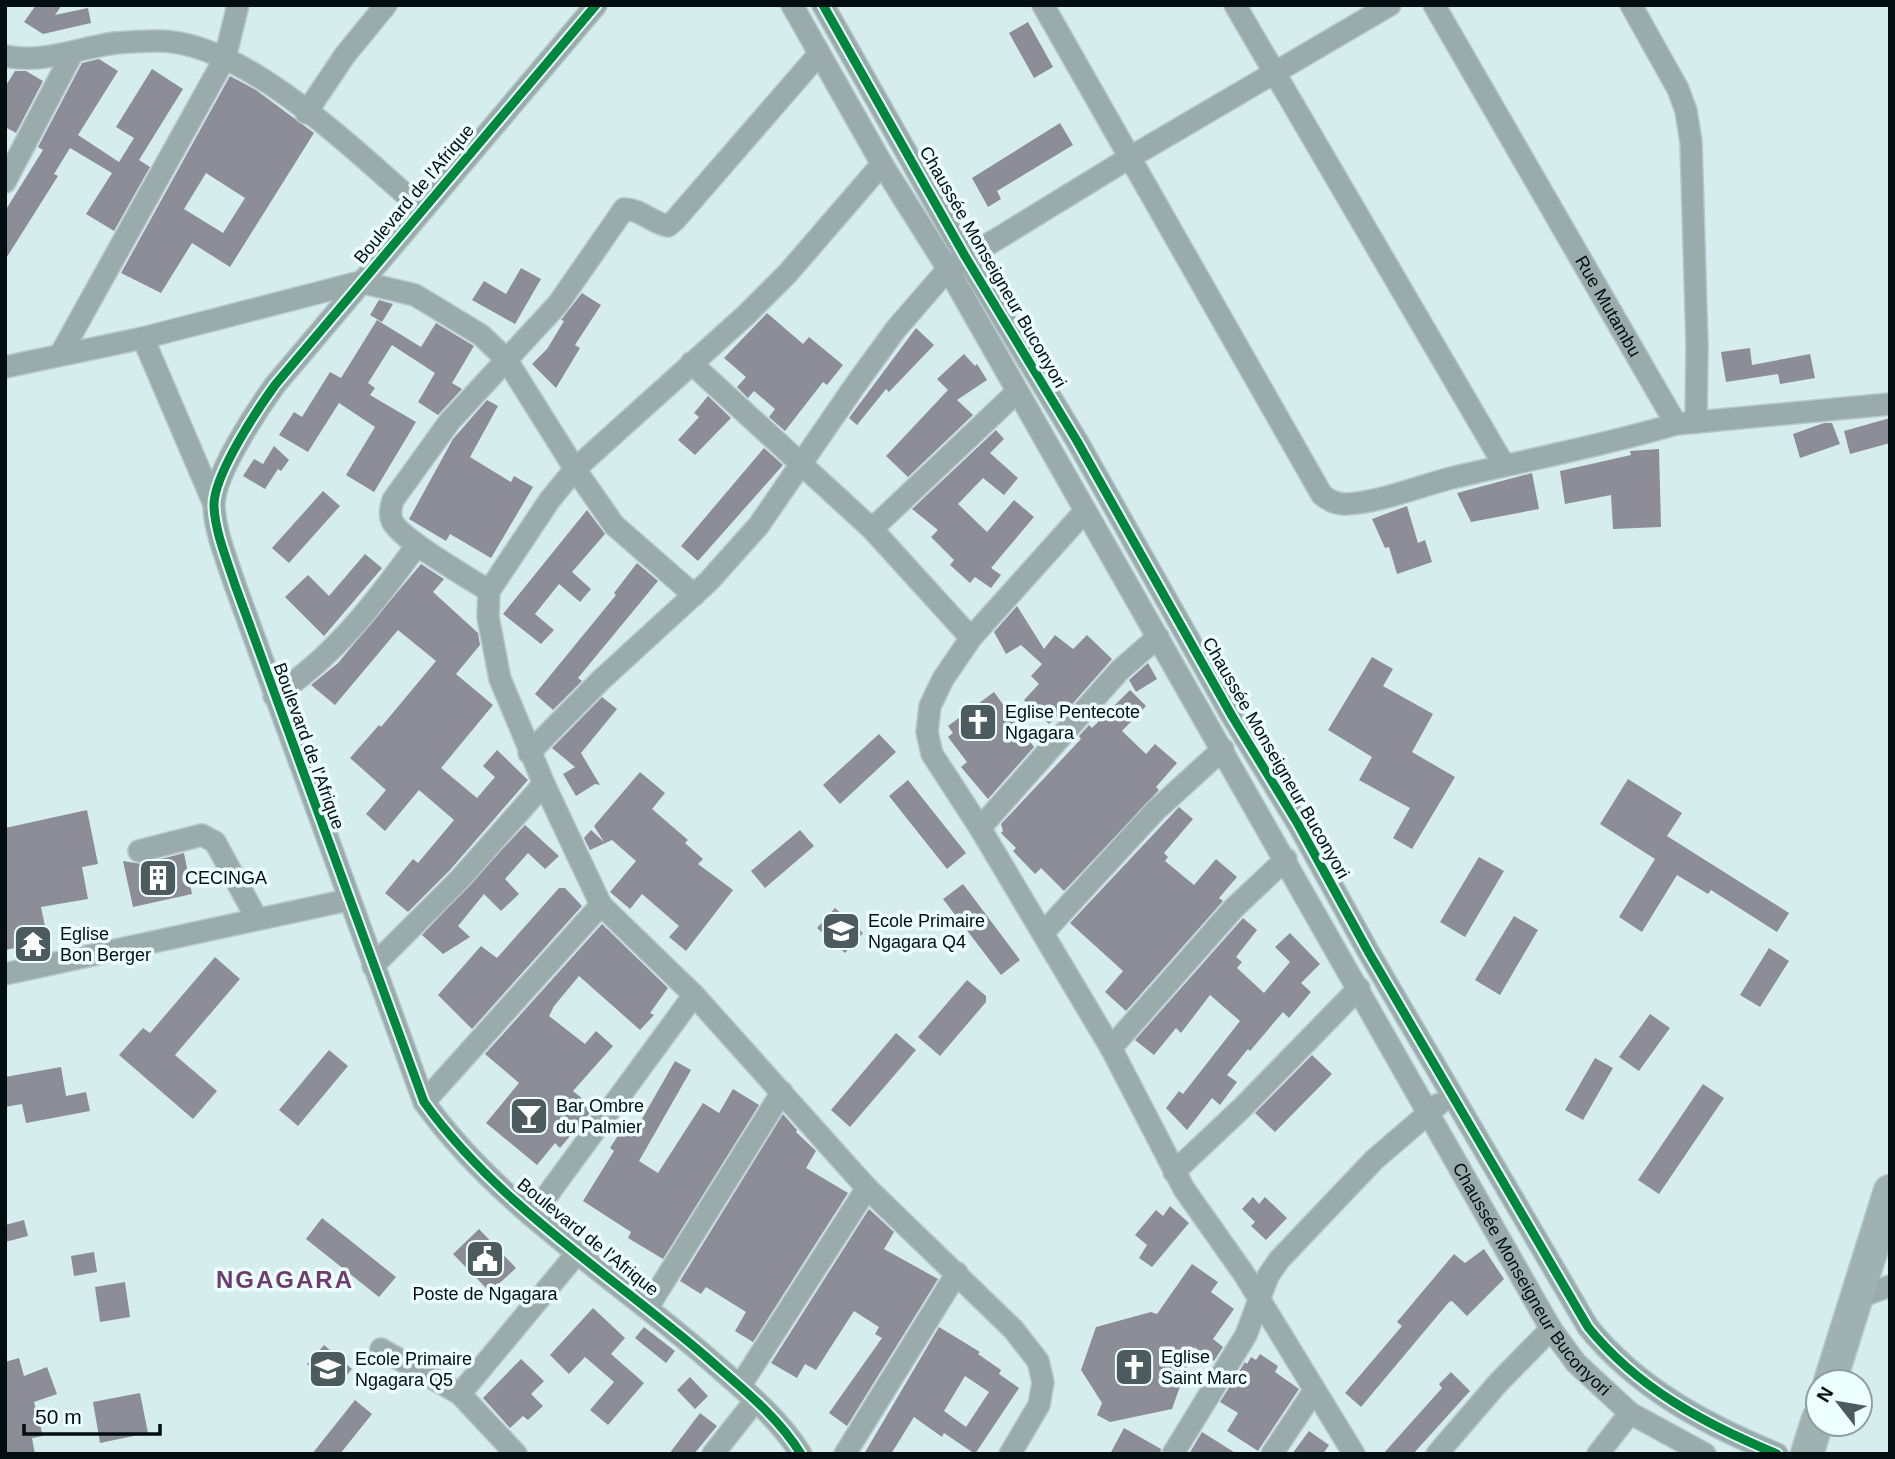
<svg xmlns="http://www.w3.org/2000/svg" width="1895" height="1459" font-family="Arial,sans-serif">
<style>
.building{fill:#8d8d98;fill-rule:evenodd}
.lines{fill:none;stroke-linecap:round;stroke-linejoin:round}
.minor-casing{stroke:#b7c8c9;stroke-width:24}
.highway-casing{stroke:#b7c8c9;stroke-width:35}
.minor{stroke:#9aabac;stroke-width:21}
.highway{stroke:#9eb2b2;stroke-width:32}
.cycleway-casing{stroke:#edfeff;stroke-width:13}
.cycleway{stroke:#00873e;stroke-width:9}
.labels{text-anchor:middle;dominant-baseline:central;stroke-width:7;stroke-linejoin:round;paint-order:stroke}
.street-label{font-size:18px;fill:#020e10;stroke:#edfeff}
.poi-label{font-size:18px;fill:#020e10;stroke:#edfeff;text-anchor:start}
.district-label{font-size:24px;font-weight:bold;letter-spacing:2px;fill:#6e3c6e;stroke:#edfeff}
</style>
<rect width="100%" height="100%" fill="#d6edee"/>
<!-- building -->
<path class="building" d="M36,5H62L55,15L88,8L91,23L43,34L24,22Z
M1028,22L1053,67L1034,78L1009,33Z
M99,59L118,71L78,135L119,162L134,138L116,127L152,69L183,89L139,160L150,167L114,231L86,214L112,173L70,148L54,174L58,176L5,260V211L43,150L38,147L82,63Z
M15,71H26L43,81L16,133L5,127V87Z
M230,76L256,90L314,133L230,267L192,243L161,293L121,273ZM206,173L245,198L223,233L184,209Z
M1060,123L1073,145L997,191L1001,199L988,207L972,178Z
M521,268L541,279L515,324L472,300L484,281L506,294Z
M582,293L601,305L575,345L580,348L556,388L532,364L547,349L564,321L561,320Z
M379,300L393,304L382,322L370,315Z
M767,313L803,344L809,337L843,365L827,385L823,382L785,431L769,417L775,409L754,391L748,398L737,387L746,377L724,358Z
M377,320L421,347L436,323L474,346L452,383L462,389L438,415L418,402L435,373L392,345L368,383L375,388L370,395L416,422L374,492L346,475L375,427L339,403L308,452L279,435L294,412L302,417L330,372L341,378Z
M916,328L934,345L889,392L886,389L857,425L849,418Z
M1750,348L1752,365L1810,354L1815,378L1780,384L1778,374L1726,382L1721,352Z
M964,354L975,366L977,364L987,380L957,400L973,415L908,477L886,456L948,390L937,379Z
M708,396L731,418L695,455L678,440L699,417L694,413Z
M487,400L498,406L470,457L511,482L514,476L533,487L491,558L450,534L446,541L409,519L453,439Z
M1890,418V443L1850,454L1844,431Z
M1824,423H1832L1840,444L1800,458L1793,434Z
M996,430L1004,439L990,453L1018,478L1004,495L983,478L958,504L987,532L1014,500L1034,517L991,568L1001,575L991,588L975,577L970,583L950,565L954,560L931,537L938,530L912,509Z
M274,446L289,460L281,471L278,469L265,489L243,476L254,459L263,464Z
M764,448L783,465L698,561L681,546Z
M1659,449L1661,527L1613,529L1611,495L1565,504L1560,471L1631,455L1630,451Z
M1532,473L1539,509L1471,522L1457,493Z
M323,491L340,506L289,563L272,548Z
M1407,506L1418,543L1425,540L1432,562L1397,574L1389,547L1385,548L1372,519Z
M587,510L605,534L572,572L591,589L580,602L559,584L535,614L554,630L541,644L503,614Z
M365,554L382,568L324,636L285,597L308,575L329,596Z
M637,563L658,581L578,678L582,681L553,710L535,694L616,595L614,593Z
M421,564L444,579L433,592L478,633L480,645L456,674L493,705L441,768L477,798L495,777L483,766L497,750L528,780L450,870L408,912L385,893L413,859L418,863L454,820L419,790L385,831L366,814L386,790L350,758L379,725L381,727L436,661L398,630L335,705L311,685L338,663Z
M1017,606L1044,649L1055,635L1073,649L1087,635L1112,659L1060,718L1057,716L1049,724L1024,700L1039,684L1031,676L1042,664L1021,645L1006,654L994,632Z
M1372,657L1393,669L1383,686L1433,714L1412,752L1455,777L1412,849L1393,838L1410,808L1359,780L1372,757L1328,730Z
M1148,663L1157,679L1136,692L1129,680Z
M1130,690L1146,706L1122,731L1146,754L1155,744L1177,763L1156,787L1159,790L1064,891L1041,868L1035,874L1013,851L1016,848L1001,833L1003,831L1001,824L1081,739L1079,736L1089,725L1092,728Z
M994,692L1034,747L988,799L961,767L967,762L948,737L953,733L948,726Z
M602,697L617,709L581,753L600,785L595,784L576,796L563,774L575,767L552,748Z
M879,734L896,752L840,804L823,785Z
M640,772L665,793L652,809L688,840L685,843L703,859L698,864L733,890L686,951L669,937L679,926L642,894L630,909L610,892L636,861L612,840L590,850L584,838L591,830L604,842L594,826Z
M1628,779L1682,813L1667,836L1789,913L1777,932L1711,890L1708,894L1677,875L1642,932L1619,917L1655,859L1600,824Z
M908,780L966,853L947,869L889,796Z
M1179,807L1193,819L1164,853L1168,857L1165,861L1194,885L1216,859L1237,877L1219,898L1223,901L1126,1011L1105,992L1123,971L1070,923Z
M87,810L98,864L82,867L88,899L41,907L48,941L5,950V828Z
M525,825L559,856L545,869L528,853L505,879L519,894L501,911L484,894L458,926L470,937L443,954L422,935Z
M800,830L814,846L765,888L751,871Z
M184,853L192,894L133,907L123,861L142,864Z
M1479,857L1504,871L1465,937L1440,922Z
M963,884L1020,960L1001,975L943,899Z
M559,888H565L582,906L472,1029L438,995L481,946L497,958Z
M835,908L863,933L845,953L817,928Z
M1514,916L1538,930L1500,995L1475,980Z
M1243,918L1257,930L1236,957L1242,962L1237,968L1264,993L1290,962L1275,947L1290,933L1320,964L1301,983L1311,992L1289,1018L1283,1012L1250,1051L1248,1049L1227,1075L1237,1082L1220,1105L1212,1098L1187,1130L1166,1108L1179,1091L1183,1094L1240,1021L1210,995L1181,1033L1176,1028L1154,1055L1135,1040Z
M602,924L668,988L650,1013L654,1015L640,1030L579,976L554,1006L549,1016L585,1044L596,1031L613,1046L573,1091L594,1108L560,1148L555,1143L537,1165L486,1123L519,1083L485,1054Z
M1769,948L1789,961L1760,1007L1740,995Z
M215,957L240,979L175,1055L217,1091L193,1119L119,1055L143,1028L150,1033Z
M967,980L986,996V1002L940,1056L918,1037Z
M1650,1014L1670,1028L1639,1071L1619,1057Z
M896,1033L916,1050L850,1127L831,1110Z
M329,1050L348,1066L298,1126L279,1110Z
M1312,1055L1332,1074L1275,1132L1255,1113Z
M1595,1058L1613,1068L1583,1120L1565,1110Z
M675,1061L691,1070L639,1161L658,1173L703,1103L719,1113L733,1089L759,1105L663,1259L628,1238L631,1232L583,1201L614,1151L610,1148L624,1126L635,1131Z
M61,1067L66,1096L86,1092L90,1111L26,1123L22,1104L5,1107V1077Z
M1703,1084L1724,1098L1659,1194L1638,1180Z
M783,1114L797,1130L796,1132L816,1151L806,1168L848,1193L753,1342L735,1331L746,1312L706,1287L701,1294L680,1281Z
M1253,1197L1259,1204L1265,1197L1287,1218L1266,1240L1251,1226L1255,1222L1242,1209Z
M1170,1206L1189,1223L1152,1267L1139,1258L1147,1245L1135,1235L1156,1210L1163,1216Z
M869,1209L894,1232L884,1249L938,1279L847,1426L829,1413L882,1338L875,1334L879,1327L854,1311L816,1370L805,1364L797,1378L771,1363Z
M322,1218L396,1277L379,1297L306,1239Z
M24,1220L28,1236L5,1242V1225Z
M479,1229L516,1268L490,1292L453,1254Z
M1484,1249L1504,1279L1467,1316L1452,1301L1449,1302L1361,1407L1345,1393L1402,1326L1397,1322L1454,1254L1465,1263Z
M94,1252L97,1272L74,1276L71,1256Z
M1192,1264L1218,1282L1211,1292L1234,1309L1213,1339L1223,1347L1214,1361L1194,1347L1172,1409L1110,1422L1097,1415L1102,1403L1081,1370L1096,1327L1151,1312L1157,1314Z
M125,1282L130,1317L100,1322L95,1287Z
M593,1308L625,1338L611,1354L644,1383L608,1425L590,1410L614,1382L585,1357L569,1374L550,1355Z
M644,1327L675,1351L666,1363L635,1338Z
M939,1327L980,1352L978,1354L1001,1370L999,1374L1019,1388L975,1454L944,1433L942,1437L914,1417L891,1454H864ZM965,1376L989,1392L966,1427L944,1411Z
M324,1345L352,1369L336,1388L307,1364Z
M1260,1354L1278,1366L1275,1372L1299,1389L1258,1451L1227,1431L1238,1413L1220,1402L1245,1362L1247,1364L1251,1357L1256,1360Z
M19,1358L24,1376L47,1367L57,1394L34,1402L43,1436L32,1438L35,1454H5V1362Z
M521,1359L544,1381L531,1394L543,1406L528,1420L523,1416L510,1428L483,1398Z
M1451,1372L1470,1391L1413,1454H1383L1442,1388L1439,1384Z
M690,1377L708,1396L695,1409L677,1390Z
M140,1393L148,1433L100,1443L93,1402Z
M355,1400L372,1414L340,1454H312Z
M700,1413L717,1426L694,1454H669Z
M1124,1428L1161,1449L1160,1454H1110Z
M1309,1431L1329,1445L1323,1454H1292Z
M1202,1432L1237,1454H1189Z"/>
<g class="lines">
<!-- minor casing -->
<g class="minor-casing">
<g id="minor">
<path d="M596,5L275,385C257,410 213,476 214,506C215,532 227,560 235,585L424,1102C497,1204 610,1274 704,1355C738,1385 777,1415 801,1454"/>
<path id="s1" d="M792,5L882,164L948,269L1551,1329L1576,1363L1630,1413L1705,1454"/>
<path d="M823,5L965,256L1077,441L1232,716L1298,824L1369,953L1588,1327C1637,1388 1705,1424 1777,1454"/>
<path d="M1043,5L1322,495C1330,501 1336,504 1346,504C1378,503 1420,486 1451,478C1526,460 1602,446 1676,424"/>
<path d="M1235,5L1504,465"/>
<path id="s2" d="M1434,5L1676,424L1890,404"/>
<path d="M1631,5L1678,89L1686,111L1691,142L1697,345L1696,422"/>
<path d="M5,56C44,64 77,48 115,43C129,42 144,41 157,41C245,40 358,154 422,209"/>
<path d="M306,113L345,55L386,5"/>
<path d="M5,182L72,54"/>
<path d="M143,338L214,504"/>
<path d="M60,355L225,58L238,5"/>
<path d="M691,363L872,529L971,638"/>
<path d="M5,367L143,338L360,282L415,295L481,335L506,359L575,469L614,525L694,595"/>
<path d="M1085,511L971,638L943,679L930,706L927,732L932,754L980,828L1111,1048L1184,1189L1244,1274L1354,1454"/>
<path d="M872,529L1017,392"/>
<path d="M489,591C468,577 401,540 392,521C389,513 391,507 393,500L450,421L558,304L624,209C641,209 652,223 668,226L675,220L819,54"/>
<path d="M274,696C335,656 375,603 417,545"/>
<path d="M529,753L601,680L709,581L759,525L856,384L896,329L948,269L1129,158L1390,5"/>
<path d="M980,828L1119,671L1158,637"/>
<path d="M139,851L202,835L215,842L257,919"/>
<path d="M601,905L694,995L867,1188L1013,1329L1038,1361L1043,1382L1039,1405L1010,1454"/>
<path d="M1044,932L1155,811L1223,749"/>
<path d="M373,966L460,879L544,784L500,679L488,617L489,591L549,501L575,469L746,315L788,273L882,164"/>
<path d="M5,974L348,900"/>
<path d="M1111,1048L1234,908L1286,859"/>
<path d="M424,1102L601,905L544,784"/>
<path d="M1174,1172L1243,1107L1359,988"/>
<path d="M532,1216L694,995"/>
<path d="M1857,1298L1890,1286"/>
<path d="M648,1307L782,1092"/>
<path d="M381,1349L460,1394L516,1454"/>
<path d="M740,1386L867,1188"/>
<path d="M460,1394L578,1252"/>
<path d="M713,1454L755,1401"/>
<path d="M845,1454L957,1273"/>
<path d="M1173,1454L1246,1335L1268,1276L1279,1260L1374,1160L1439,1104"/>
<path d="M1272,1454L1314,1391"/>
<path d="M1437,1454L1498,1383L1551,1329"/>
<path d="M1598,1454L1630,1413"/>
</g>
</g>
<!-- highway casing -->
<g class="highway-casing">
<path id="highway" d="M1830,1382L1890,1191
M1807,1454L1818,1419"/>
</g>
<!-- minor -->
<use href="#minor" class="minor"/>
<!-- highway -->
<use href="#highway" class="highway"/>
<!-- cycleway casing -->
<g class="cycleway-casing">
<path id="cycleway" d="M596,5L275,385C257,410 213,476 214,506C215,532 227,560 235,585L424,1102C497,1204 610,1274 704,1355C738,1385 777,1415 801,1454
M823,5L965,256L1077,441L1232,716L1298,824L1369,953L1588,1327C1637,1388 1705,1424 1777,1454"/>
</g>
<!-- cycleway -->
<use href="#cycleway" class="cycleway"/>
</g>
<!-- icons -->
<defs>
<g id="church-square" transform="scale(2.0125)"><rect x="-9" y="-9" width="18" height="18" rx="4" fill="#4c5c5e" stroke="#edfeff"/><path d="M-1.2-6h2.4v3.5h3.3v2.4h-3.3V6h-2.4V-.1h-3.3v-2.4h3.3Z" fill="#fff"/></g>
<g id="building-square" transform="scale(2.0125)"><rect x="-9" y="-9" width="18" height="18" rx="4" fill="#4c5c5e" stroke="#edfeff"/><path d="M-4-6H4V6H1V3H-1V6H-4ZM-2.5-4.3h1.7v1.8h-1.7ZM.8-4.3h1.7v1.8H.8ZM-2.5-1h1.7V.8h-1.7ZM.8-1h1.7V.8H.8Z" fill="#fff"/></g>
<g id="school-square" transform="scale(2.0125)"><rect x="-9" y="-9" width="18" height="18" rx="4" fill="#4c5c5e" stroke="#edfeff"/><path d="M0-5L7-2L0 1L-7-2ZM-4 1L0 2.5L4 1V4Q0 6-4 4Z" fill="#fff"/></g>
<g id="temple-square" transform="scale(2.0125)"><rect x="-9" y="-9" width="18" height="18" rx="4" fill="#4c5c5e" stroke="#edfeff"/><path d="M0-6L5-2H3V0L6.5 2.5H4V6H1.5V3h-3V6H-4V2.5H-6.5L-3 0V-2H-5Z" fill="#fff"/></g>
<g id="bar-square" transform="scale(2.0125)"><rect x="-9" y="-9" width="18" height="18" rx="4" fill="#4c5c5e" stroke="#edfeff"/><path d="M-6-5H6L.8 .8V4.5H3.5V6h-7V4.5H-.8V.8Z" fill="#fff"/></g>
<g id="civic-square" transform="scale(2.0125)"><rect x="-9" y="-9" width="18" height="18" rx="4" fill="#4c5c5e" stroke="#edfeff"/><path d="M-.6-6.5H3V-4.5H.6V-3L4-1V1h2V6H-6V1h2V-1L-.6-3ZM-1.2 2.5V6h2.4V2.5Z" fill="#fff"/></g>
</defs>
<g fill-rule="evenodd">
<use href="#church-square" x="978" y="722"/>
<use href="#building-square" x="158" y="878"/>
<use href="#school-square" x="841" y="931"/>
<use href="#temple-square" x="33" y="944"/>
<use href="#bar-square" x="529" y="1116"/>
<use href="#civic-square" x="485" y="1259"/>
<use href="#church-square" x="1134" y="1367"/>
<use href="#school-square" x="328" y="1369"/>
</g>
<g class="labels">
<!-- street labels -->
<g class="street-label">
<text transform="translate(414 194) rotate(-50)">Boulevard de l'Afrique</text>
<text transform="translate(993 267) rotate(60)">Chaussée Monseigneur Buconyori</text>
<text stroke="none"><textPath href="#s2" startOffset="348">Rue Mutambu</textPath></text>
<text transform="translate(309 746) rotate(70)">Boulevard de l'Afrique</text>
<text transform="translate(1276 758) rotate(60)">Chaussée Monseigneur Buconyori</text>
<text transform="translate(588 1237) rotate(39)">Boulevard de l'Afrique</text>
<text stroke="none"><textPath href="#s1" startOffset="1474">Chaussée Monseigneur Buconyori</textPath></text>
</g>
<!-- poi labels -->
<g class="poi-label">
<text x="1005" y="712">Eglise Pentecote<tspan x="1005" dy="21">Ngagara</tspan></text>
<text x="185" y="878">CECINGA</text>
<text x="868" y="921">Ecole Primaire<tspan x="868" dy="21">Ngagara Q4</tspan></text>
<text x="60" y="934">Eglise<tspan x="60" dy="21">Bon Berger</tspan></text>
<text x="556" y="1106">Bar Ombre<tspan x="556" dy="21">du Palmier</tspan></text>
<text x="485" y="1294" text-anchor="middle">Poste de Ngagara</text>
<text x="1161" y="1357">Eglise<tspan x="1161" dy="21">Saint Marc</tspan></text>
<text x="355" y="1359">Ecole Primaire<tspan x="355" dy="21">Ngagara Q5</tspan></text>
</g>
<!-- district labels -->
<g class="district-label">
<text x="285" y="1279">NGAGARA</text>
</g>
</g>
<!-- border -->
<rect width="1895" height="1459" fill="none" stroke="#020e10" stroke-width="14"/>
<!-- north arrow -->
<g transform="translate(1839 1403) rotate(301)"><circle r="33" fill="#edfeff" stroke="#8f9e9f" stroke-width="2"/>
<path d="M0-5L12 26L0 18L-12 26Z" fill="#4c5c5e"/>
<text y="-10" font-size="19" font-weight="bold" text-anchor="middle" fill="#020e10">N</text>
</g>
<!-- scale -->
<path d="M24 1424v10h136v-10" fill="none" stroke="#020e10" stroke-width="3.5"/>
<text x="35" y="1424" font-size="21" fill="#020e10" stroke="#edfeff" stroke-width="5" paint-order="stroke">50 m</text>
</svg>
